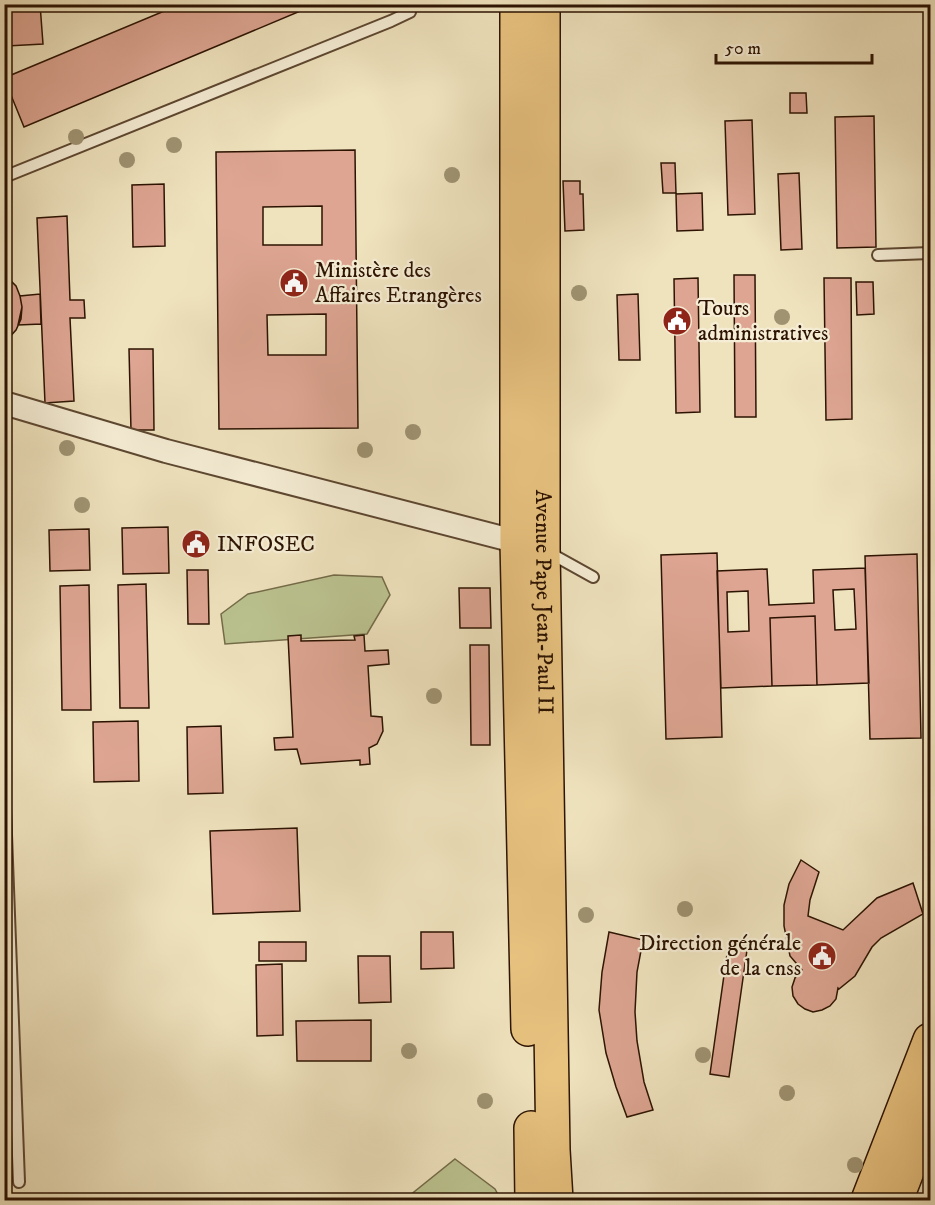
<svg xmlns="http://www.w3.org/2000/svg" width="935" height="1205" font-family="'IM FELL DW Pica',serif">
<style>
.green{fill:#bbc390;stroke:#746b49;stroke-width:1.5}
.building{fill:#dda592;stroke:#2c1302;stroke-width:1.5;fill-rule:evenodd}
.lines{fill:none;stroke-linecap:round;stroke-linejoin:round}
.service-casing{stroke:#5d4731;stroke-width:14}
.minor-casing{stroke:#5d4731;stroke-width:26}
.primary-casing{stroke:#2c1302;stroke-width:36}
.service{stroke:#f5edd5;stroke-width:10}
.minor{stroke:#f5edd5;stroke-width:22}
.primary{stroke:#e8c27f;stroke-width:33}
.tree{fill:#9f9372}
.labels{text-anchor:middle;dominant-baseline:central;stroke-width:4.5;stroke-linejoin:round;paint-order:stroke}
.poi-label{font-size:22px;fill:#2c1302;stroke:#f5edd5;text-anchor:start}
.street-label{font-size:22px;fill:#2c1302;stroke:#f5edd5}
</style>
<rect width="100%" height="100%" fill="#efe3be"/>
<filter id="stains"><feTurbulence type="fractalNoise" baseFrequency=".00333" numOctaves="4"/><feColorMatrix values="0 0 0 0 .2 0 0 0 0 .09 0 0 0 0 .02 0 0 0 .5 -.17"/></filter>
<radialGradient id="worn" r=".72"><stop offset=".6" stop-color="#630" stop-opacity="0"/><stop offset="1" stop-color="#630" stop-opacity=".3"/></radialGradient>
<!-- green -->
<path class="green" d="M334,575L382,577L390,595L367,634L225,644L221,614L248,594Z
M455,1159L495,1189L501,1200H404Z"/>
<!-- building -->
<path class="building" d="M5,4H40L43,44L7,46Z
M181,4H317L24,127L4,78Z
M790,93H806L807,113H790Z
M874,116L876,247L837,248L835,117Z
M752,120L755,214L728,215L725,121Z
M355,150L358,428L219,429L216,152ZM322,206V245H263V207ZM326,314V355H268L267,315Z
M661,163H675L676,193H663Z
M799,173L802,249L781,250L778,174Z
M563,181H580V194H583L584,230L565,231Z
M164,184L165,246L133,247L132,185Z
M702,193L703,230L677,231L676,194Z
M67,216L70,300H84L85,318H70L74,401L45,403L37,218Z
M4,274L16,286L20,296L22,307L21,319L16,330L4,343Z
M734,275H755L756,417H735Z
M698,278L700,412L676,413L674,279Z
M824,278H851L852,419L826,420Z
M856,282H873L874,314L857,315Z
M40,294L41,324L18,325L22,307L20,296Z
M638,294L640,360H619L617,295Z
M129,349H153L154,430H131Z
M168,527L169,573L123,574L122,528Z
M89,529L90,570L50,571L49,530Z
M717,553L722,737L666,739L661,555Z
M917,554L921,738L870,739L865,556Z
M865,568L869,683L817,685L815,616L770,618L772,686L721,688L717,571L767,569L769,605L814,603L813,570ZM854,589L856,629L835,630L833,590ZM748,591L749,631L728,632L727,592Z
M187,570H208L209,624H188Z
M146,584L149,708H120L118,585Z
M89,585L91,710H62L60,586Z
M459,588H490L491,628H460Z
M815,616L817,685L772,686L770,618Z
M301,635V641L355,640L354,636L364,635L365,651L388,650L389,664L368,666L371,716L382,717L383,731L377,744L369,748L370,764L360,765V760L301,764L297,749L275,750L274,738L293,737L288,636Z
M470,645H489L490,745H471Z
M138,721L139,781L94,782L93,722Z
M221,726L223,793L188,794L187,727Z
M297,828L300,911L213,914L210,831Z
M801,860L819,872L810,900L808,916L843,930L877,898L913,883L923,914L881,938L872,947L855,976L839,989L838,988L836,999L830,1006L822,1010L813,1012L805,1009L798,1004L793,996L792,987L795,978L802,970L790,956L784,926V905L789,884Z
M421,932H453L454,968L421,969Z
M609,932L643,940L637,972L635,1012L637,1041L644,1082L653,1110L627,1117L616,1087L606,1053L599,1010L602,972Z
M729,940L748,943L729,1077L710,1074Z
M259,942H306V961H259Z
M358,956H390L391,1002L359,1003Z
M282,964L283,1035L257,1036L256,965Z
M371,1020V1061H297L296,1021Z"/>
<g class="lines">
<!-- service casing -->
<g class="service-casing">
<path id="service" d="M4,177L391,21L410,12
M878,255L930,253
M548,552L593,577
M4,781L19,1182"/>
</g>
<!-- minor casing -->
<g class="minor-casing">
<path id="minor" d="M4,403L166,451L530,545"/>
</g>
<!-- primary casing -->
<g class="primary-casing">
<g id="primary">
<path d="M517,4V542L528,1029"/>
<path id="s1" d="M543,4V549L553,1150L556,1200"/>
<path d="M531,1128L532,1200"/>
<path d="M868,1200L930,1040"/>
<path d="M896,1200L930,1112"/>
</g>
</g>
<!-- service -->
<use href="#service" class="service"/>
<!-- minor -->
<use href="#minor" class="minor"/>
<!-- primary -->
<use href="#primary" class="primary"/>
</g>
<!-- trees -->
<g class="tree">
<circle cx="76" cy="137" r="8"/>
<circle cx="174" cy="145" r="8"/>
<circle cx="127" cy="160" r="8"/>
<circle cx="452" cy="175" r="8"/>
<circle cx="579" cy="293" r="8"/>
<circle cx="782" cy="317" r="8"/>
<circle cx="413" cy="432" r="8"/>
<circle cx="67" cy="448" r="8"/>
<circle cx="365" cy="450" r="8"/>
<circle cx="82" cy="505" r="8"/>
<circle cx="434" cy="696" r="8"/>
<circle cx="685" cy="909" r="8"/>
<circle cx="586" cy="915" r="8"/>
<circle cx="409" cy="1051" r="8"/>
<circle cx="703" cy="1055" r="8"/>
<circle cx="787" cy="1093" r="8"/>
<circle cx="485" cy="1101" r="8"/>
<circle cx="855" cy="1165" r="8"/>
</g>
<!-- icons -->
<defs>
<g id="civic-disc" transform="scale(1.5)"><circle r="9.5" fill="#8f2418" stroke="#f5edd5"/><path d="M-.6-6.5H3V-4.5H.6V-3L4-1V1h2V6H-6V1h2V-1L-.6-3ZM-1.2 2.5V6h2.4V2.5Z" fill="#fff"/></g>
</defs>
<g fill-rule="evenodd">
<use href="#civic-disc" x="294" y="283"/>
<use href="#civic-disc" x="677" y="321"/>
<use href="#civic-disc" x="196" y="544"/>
<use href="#civic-disc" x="822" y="956"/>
</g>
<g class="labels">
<!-- poi labels -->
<g class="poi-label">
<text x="315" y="270">Ministère des<tspan x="315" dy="25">Affaires Etrangères</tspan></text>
<text x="698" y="308">Tours<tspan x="698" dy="25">administratives</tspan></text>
<text x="217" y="544">INFOSEC</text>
<text x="801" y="943" text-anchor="end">Direction générale<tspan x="801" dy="25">de la cnss</tspan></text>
</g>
<!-- street labels -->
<g class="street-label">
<text stroke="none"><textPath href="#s1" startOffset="598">Avenue Pape Jean-Paul II</textPath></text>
</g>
</g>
<!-- margin -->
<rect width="935" height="1205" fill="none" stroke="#efe3be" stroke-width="24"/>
<rect x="6" y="6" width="923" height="1193" fill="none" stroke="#2c1302" stroke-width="3"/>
<rect x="12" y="12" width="911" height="1181" fill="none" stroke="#2c1302" stroke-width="1.5"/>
<!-- scale -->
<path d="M716 54v9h156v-9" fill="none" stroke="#2c1302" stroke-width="3"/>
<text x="725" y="54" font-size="18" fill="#2c1302" stroke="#f5edd5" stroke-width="4.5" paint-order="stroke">50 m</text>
<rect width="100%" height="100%" filter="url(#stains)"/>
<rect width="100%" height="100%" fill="url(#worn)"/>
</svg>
